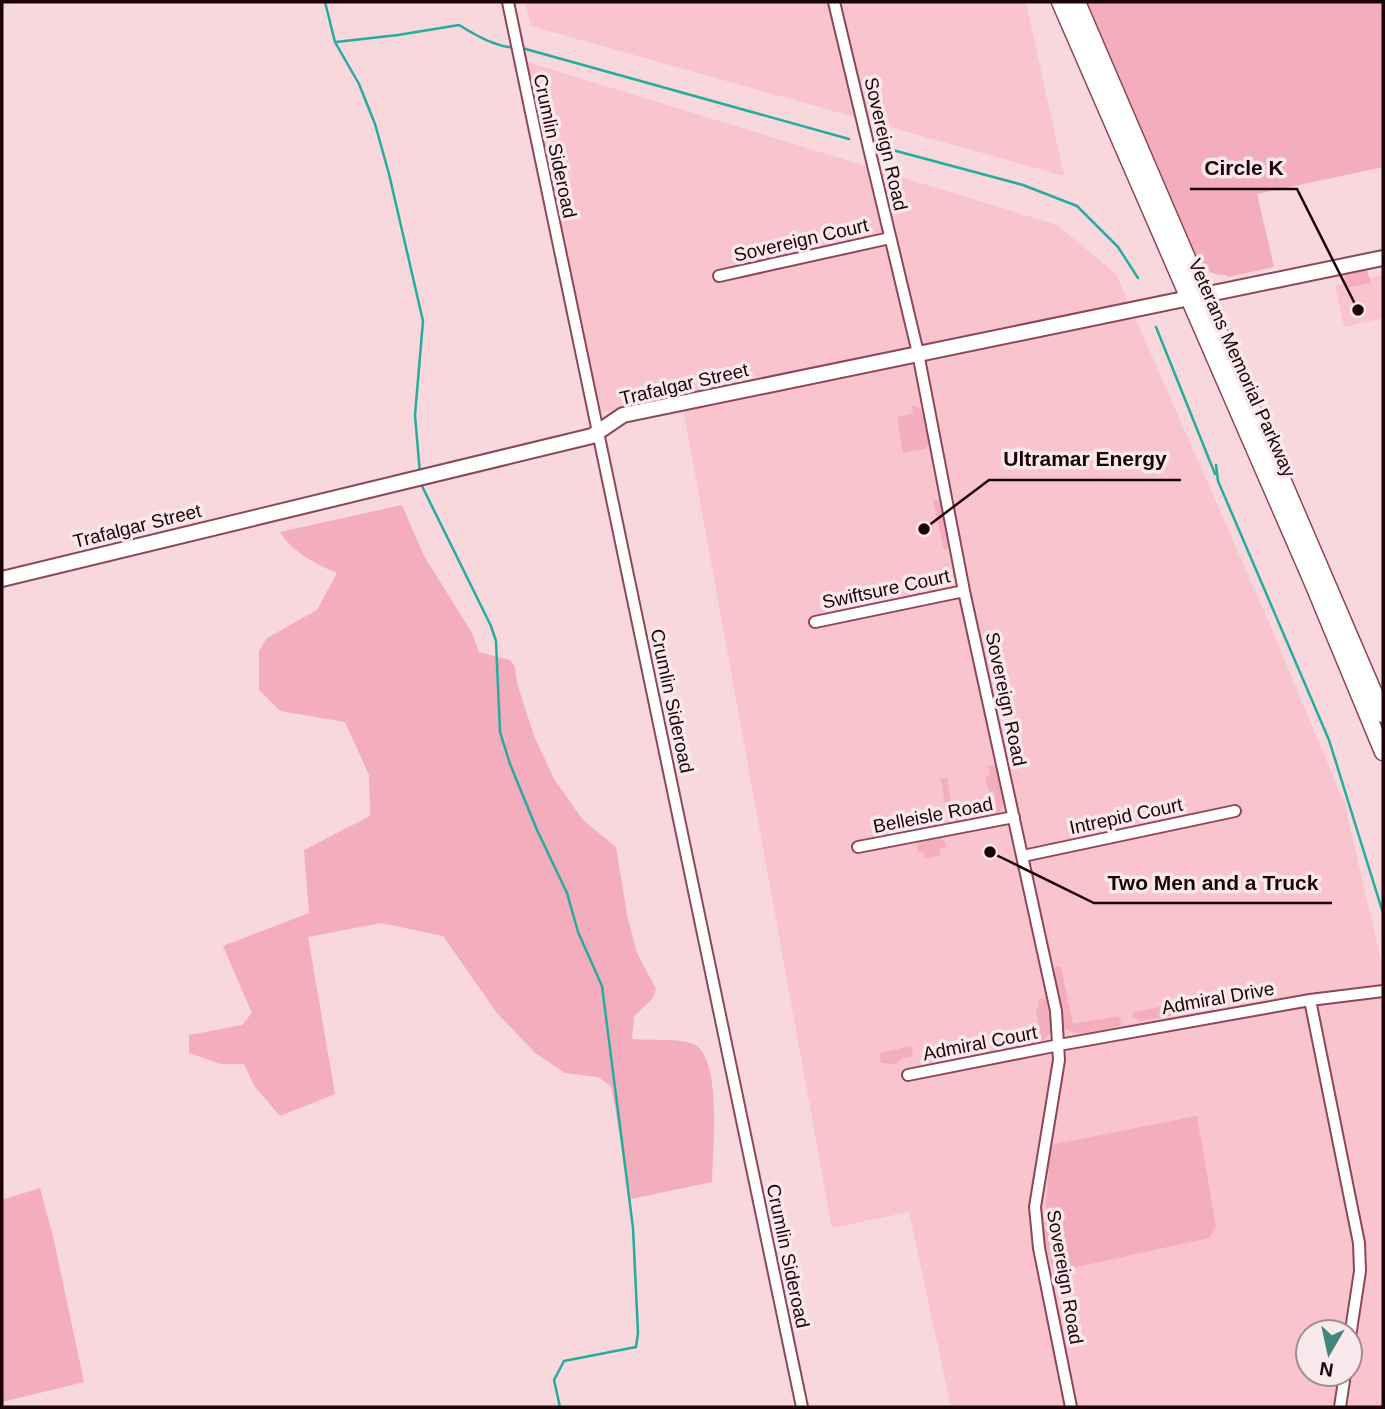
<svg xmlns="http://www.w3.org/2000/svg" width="1385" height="1409" font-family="Helvetica,sans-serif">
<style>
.built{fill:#fac4cf;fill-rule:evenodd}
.green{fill:#f4adbd}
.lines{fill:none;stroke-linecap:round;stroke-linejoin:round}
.stream{stroke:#25ac9f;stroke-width:2.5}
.minor-casing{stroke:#8c4759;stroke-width:14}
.major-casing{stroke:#8c4759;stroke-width:18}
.highway-casing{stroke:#8c4759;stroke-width:19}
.minor{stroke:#fff;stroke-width:10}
.major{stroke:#fff;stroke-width:14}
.highway{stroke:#fff;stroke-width:16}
.labels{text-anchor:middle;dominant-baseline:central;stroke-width:7;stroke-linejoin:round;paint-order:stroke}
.street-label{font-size:19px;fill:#1b0309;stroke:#fae9ec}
.leader{fill:none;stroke:#1b0309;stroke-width:2.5}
.callout-dot{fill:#1b0309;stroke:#fae9ec;stroke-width:2.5}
.callout-label{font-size:21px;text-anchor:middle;font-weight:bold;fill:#1b0309;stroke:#fae9ec;stroke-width:7;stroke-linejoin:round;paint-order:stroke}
</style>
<rect width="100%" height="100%" fill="#f8d7dd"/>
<!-- built -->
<path class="built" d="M525,2H1026L1064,176L531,26Z
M524,61L1057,225L1116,274L1267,618L1345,805L1383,969V1407H951L909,1212L832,1228L681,397L598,413ZM1308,1332H1350V1374H1308Z
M1383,275V318L1344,327L1335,285Z"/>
<!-- green -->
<path class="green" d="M1085,2H1383V167L1257,194L1274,267L1228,277L1227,275C1207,276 1201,265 1193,249Z
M1366,267L1371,283L1345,288L1344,271Z
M915,406L921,409L929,443L925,449L903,453L897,417L913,414L912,407Z
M937,500L941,503L950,543L948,548L944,550L933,501Z
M402,505L424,556L472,633L479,652L510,660L515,667L517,683L534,736L554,779L583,820L616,847L627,915L637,953L656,989L652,999L634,1016L632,1039C651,1041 672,1038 691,1043C724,1053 712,1154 712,1182L631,1199L611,1086L598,1077L565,1073L535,1053L497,1013L443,936L381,923L308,937L335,1094L280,1116L255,1087L244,1064H221L189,1053V1035L242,1025L252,1013L223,946L309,913L304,850L370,816L369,775L345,722L280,711L259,690V651L267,638L317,610L337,573C316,564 293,553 280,532Z
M993,765L997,766L1005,802L999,813L983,817L980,815V809L996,806L994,791L989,792L985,777L990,775L988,766Z
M947,777L951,800L948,801L950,815L966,812V821L950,825L948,823L941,779Z
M934,812L936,818L941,817L939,827L914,832L909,831L907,823L914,821L913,818Z
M940,838L945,842L946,847L939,849L941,855L925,859L924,852L917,853L918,843Z
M1057,966L1061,967L1073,1024L1118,1016L1122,1021L1119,1026C1102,1029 1079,1039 1064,1028L1052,971Z
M1038,999H1046L1052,1030L1044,1040L1030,1044L1027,1038L1041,1035L1036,1009L1039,1008Z
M1178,1003L1182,1009L1180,1014L1140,1021L1132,1016L1135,1012Z
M911,1046L913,1050L911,1057L902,1058L896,1064L881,1063L879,1053Z
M1197,1116L1216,1227L1209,1238L1054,1272L1044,1240L1050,1145Z
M40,1188L54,1241L84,1382L2,1402V1200Z"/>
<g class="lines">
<!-- stream -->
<path class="stream" d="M325,2L335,42L359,84L375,124L389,174L423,321L415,415L420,474
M336,42L398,35L459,25C477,36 494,46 515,48
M522,48L849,139
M885,148L1023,185L1077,206L1118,247L1138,278
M1156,327L1215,474
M1216,465L1218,481L1329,740L1383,913
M421,484L491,626L496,641L500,732L510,764L537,830L567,893L578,932L602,986L633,1228L638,1333L636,1347L564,1361L554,1380L560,1407"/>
<!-- minor casing -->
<g class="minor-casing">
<path id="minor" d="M508,2L802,1407
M834,2L918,353L964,591L1056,1011L1059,1060L1035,1207L1039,1248L1071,1407
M719,276L890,238
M815,622L964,591
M858,847L1014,817
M1023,856L1235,811
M1310,1000L1359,1243L1360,1271L1350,1337
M908,1075L1059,1045L1310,1000L1383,991
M1340,1407L1345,1374"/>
</g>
<!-- major casing -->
<g class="major-casing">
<path id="major" d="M2,579L592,436L623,415L1383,258"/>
</g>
<!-- highway casing -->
<g class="highway-casing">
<path id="highway" d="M1060,2L1312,581L1383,752
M1077,2L1383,714"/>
</g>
<!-- minor -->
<use href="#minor" class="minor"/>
<!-- major -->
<use href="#major" class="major"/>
<!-- highway -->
<use href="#highway" class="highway"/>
</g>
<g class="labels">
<!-- street labels -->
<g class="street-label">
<text transform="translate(886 144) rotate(77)">Sovereign Road</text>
<text transform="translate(555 146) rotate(78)">Crumlin Sideroad</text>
<text transform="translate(801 240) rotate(-13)">Sovereign Court</text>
<text transform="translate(1242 368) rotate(66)">Veterans Memorial Parkway</text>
<text transform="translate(684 384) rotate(-13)">Trafalgar Street</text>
<text transform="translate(137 526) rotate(-14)">Trafalgar Street</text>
<text transform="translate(886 589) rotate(-12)">Swiftsure Court</text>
<text transform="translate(1006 699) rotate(78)">Sovereign Road</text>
<text transform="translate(672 701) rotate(78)">Crumlin Sideroad</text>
<text transform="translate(933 815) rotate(-11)">Belleisle Road</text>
<text transform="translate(1126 816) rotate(-12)">Intrepid Court</text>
<text transform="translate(1218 998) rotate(-10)">Admiral Drive</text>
<text transform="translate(980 1043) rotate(-11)">Admiral Court</text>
<text transform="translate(788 1256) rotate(78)">Crumlin Sideroad</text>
<text transform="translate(1065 1277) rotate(80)">Sovereign Road</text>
</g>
</g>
<!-- callouts -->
<path class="leader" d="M1358 310L1297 189H1190M924 529L989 480H1181M990 852L1094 903H1332"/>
<g class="callout-dot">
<circle cx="1358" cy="310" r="7"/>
<circle cx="924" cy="529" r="7"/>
<circle cx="990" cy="852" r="7"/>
</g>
<g class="callout-label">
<text x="1244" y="175">Circle K</text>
<text x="1085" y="466">Ultramar Energy</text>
<text x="1213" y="890">Two Men and a Truck</text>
</g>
<!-- border -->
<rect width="1385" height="1409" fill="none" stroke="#1b0309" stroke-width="7"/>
<!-- north arrow -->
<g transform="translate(1329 1353) rotate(189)"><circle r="33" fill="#fae9ec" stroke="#a18d91" stroke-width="2"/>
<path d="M0-5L12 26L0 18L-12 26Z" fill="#42877e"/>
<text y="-10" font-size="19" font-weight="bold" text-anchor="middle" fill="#1b0309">N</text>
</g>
</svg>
